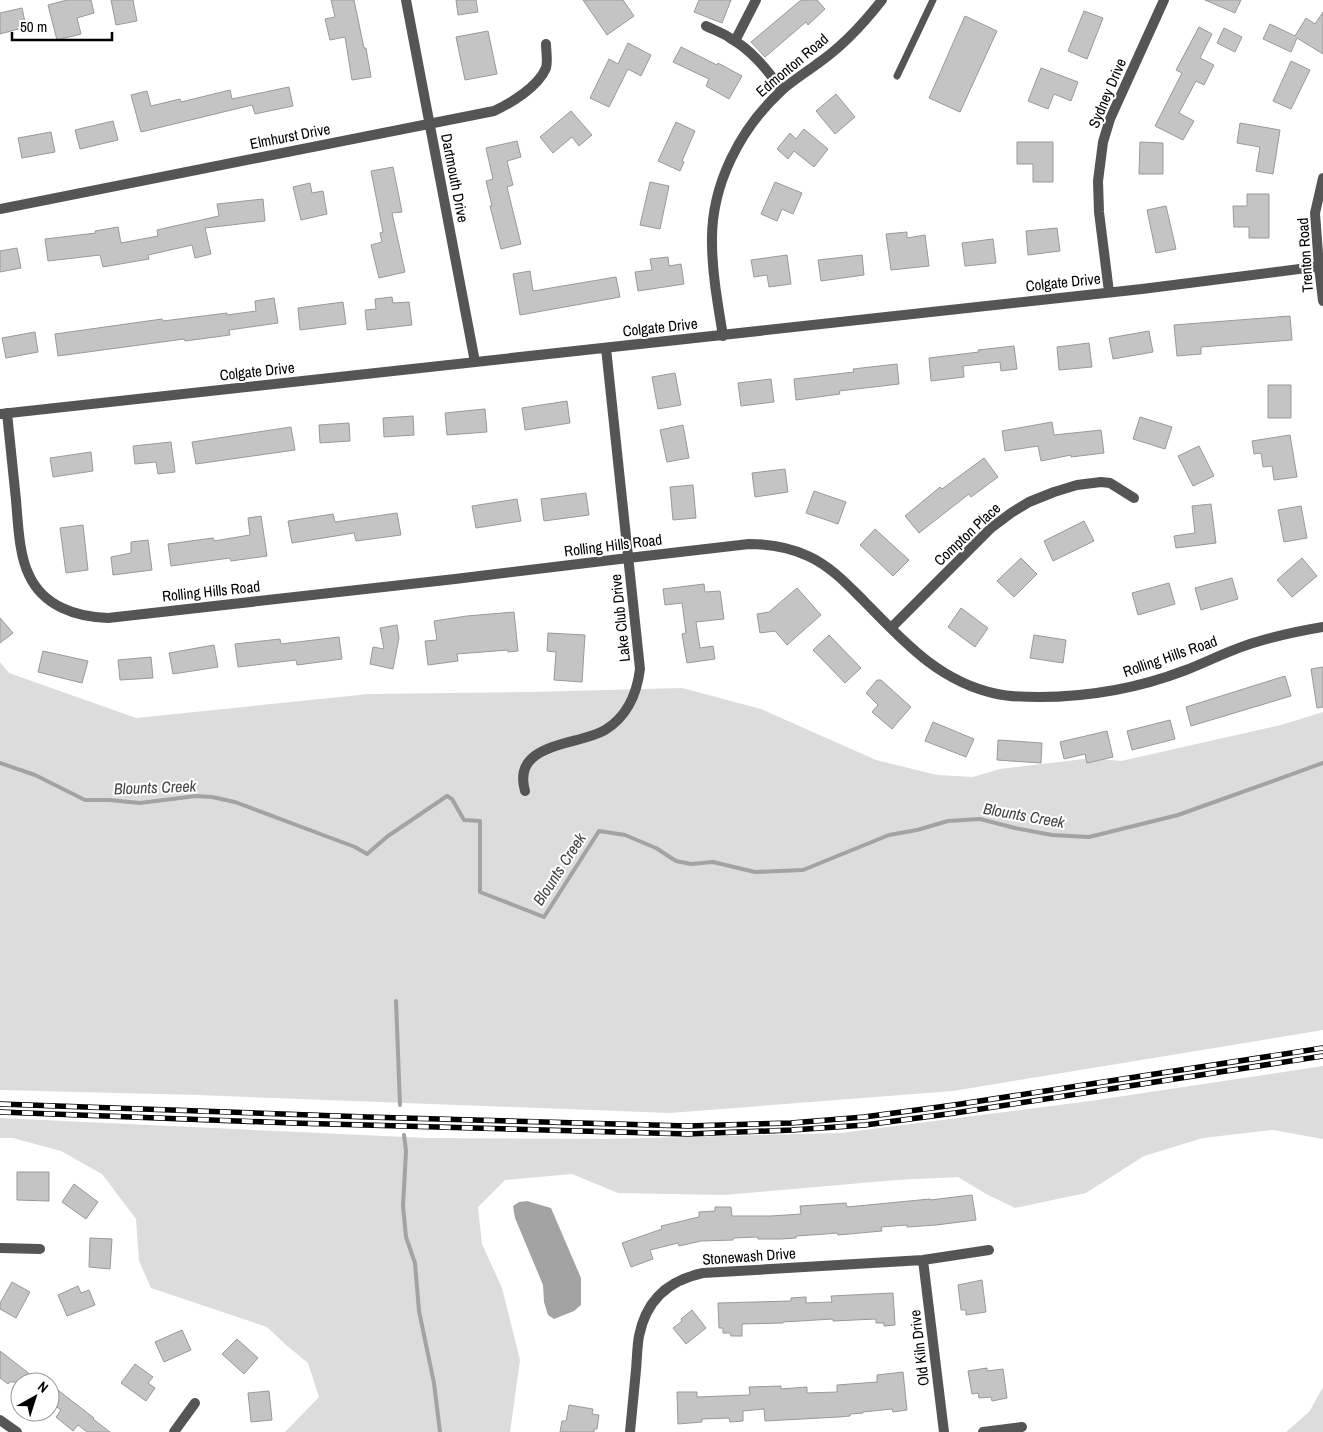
<svg xmlns="http://www.w3.org/2000/svg" width="1323" height="1432" font-family="'Archivo Narrow',sans-serif">
<style>
.green{fill:#dcdcdc}
.water{fill:#a3a3a3}
.lines{fill:none;stroke-linecap:round;stroke-linejoin:round}
.stream{stroke:#a3a3a3;stroke-width:4}
.building{fill:#c4c4c4;stroke:#999}
.lane{stroke:#555;stroke-width:7}
.street{stroke:#555;stroke-width:10}
.rail-casing{stroke:#000;stroke-width:5.5}
.rail{stroke:#fff;stroke-width:4;stroke-dasharray:11;stroke-linecap:butt}
.labels{text-anchor:middle;dominant-baseline:central;stroke-width:4;stroke-linejoin:round;paint-order:stroke}
.street-label{font-size:15px;fill:#000;stroke:#fff}
.water-label{font-size:16px;font-style:italic;fill:#444;stroke:#fff}
</style>
<rect width="100%" height="100%" fill="#fff"/>
<!-- green -->
<path class="green" d="M0,662L9,673L136,718L369,694L532,692L682,688L761,709L876,760L937,775L973,777L1000,769L1092,758L1121,761L1281,725L1323,712V1030L953,1091L670,1113L198,1095L0,1090Z
M1323,1066V1139L1273,1130L1203,1138L1144,1156L1086,1193L1015,1208L986,1194L958,1177L896,1180L724,1195L618,1193L572,1174L505,1180L478,1207L482,1244L502,1288L520,1360L510,1432H285L319,1397L308,1363L286,1345L267,1327L151,1288L139,1261L136,1219L102,1174L61,1151L13,1138H0V1118L427,1138L609,1139L841,1133L1090,1101Z
M1323,1387V1432H1286L1309,1412Z"/>
<!-- water -->
<path class="water" d="M527,1201L551,1208L581,1278V1305L574,1311L554,1319L548,1315L544,1302L543,1285L515,1218L513,1206L519,1202Z"/>
<g class="lines">
<!-- stream -->
<path class="stream" d="M0,763L35,775L85,800H109L140,803L196,796L212,797L235,802L355,847L367,854L388,836L447,796L452,799L464,820L480,821V892L544,917L599,831L625,835L656,848L676,861L691,864L713,862L755,872L803,870L889,835L917,830L948,821L980,819L1015,828L1052,835L1089,837L1178,815L1323,763
M396,1001L400,1105
M404,1135L406,1151L403,1206L406,1237L415,1263L419,1311L434,1383L440,1432"/>
</g>
<!-- building -->
<path class="building" d="M67,0H91L94,13L77,18L81,34L57,40L48,5Z
M111,0H133L137,21L116,25Z
M331,0H354L364,48H366L371,77L352,80L345,37L330,40L325,19L335,17Z
M456,0H476L478,12L458,15Z
M583,0H623L634,16L607,35Z
M699,0H731L722,23L694,12Z
M801,0H817L825,9L808,25L806,22L765,57L751,42Z
M1205,0H1241L1235,13Z
M22,8L26,27L0,34V13Z
M1084,11L1103,18L1087,59L1068,51Z
M1323,12V54L1297,38L1291,52L1263,39L1270,24L1295,36L1306,18L1315,24Z
M965,16L997,31L960,112L929,98Z
M1199,27L1212,34L1200,58L1214,65L1204,85L1196,81L1179,113L1194,121L1183,140L1155,126L1182,73L1176,70Z
M1224,28L1242,37L1235,52L1217,43Z
M488,31L497,74L465,80L456,37Z
M628,43L651,55L641,76L628,69L609,107L590,98L609,59L618,64Z
M681,47L717,65L718,63L742,76L729,99L706,86L709,79L673,62Z
M1291,61L1310,70L1291,109L1273,101Z
M1041,68L1078,82L1071,101L1054,94L1048,109L1028,101Z
M289,87L293,106L255,114L252,105L141,132L131,95L147,91L151,106L180,99L181,102L230,90L232,99Z
M836,94L855,117L835,134L816,111Z
M571,111L592,135L579,146L572,137L553,153L540,137Z
M113,121L118,140L80,149L75,130Z
M676,122L695,131L682,161L684,162L680,171L658,161Z
M1240,123L1280,130L1273,174L1256,171L1260,147L1237,143Z
M804,129L828,149L814,167L794,151L788,159L777,149L790,133L796,139Z
M51,132L55,152L22,158L18,138Z
M517,141L521,157L507,161L513,185L507,187L521,244L501,249L490,206H492L486,181L493,179L486,148Z
M1017,142H1053V182H1033V164H1017Z
M1140,142L1163,143V174H1139Z
M393,167L402,212L392,213L405,272L379,278L371,245L382,242L380,233L383,232L371,171Z
M650,182L669,186L660,229L640,225Z
M775,182L802,193L793,214L782,209L777,221L761,214Z
M310,183L312,193L323,191L327,214L301,220L293,187Z
M1247,194H1269V238H1249V227H1234L1233,206H1247Z
M263,199L265,221L205,228L211,254L195,258L192,245L148,255L149,259L103,267L100,255L48,261L45,239L96,233L95,231L118,227L121,243L158,236L157,230L219,216L217,204Z
M1166,206L1176,249L1156,253L1147,210Z
M1057,228L1060,251L1028,255L1026,231Z
M907,232V238L925,235L929,266L891,270L886,234Z
M993,239L996,263L965,266L962,243Z
M17,248L21,268L0,272V251Z
M787,255L791,284L769,287L767,275L754,277L751,260Z
M862,255L864,275L821,281L818,260Z
M668,257L669,266L681,264L684,284L638,291L635,272L652,270L650,259Z
M530,271L533,291L616,277L620,297L520,315L513,274Z
M392,297L393,303L409,302L412,325L367,330L365,310L376,309L375,299Z
M274,298L278,323L229,330L230,335L185,341L184,339L58,356L55,334L162,319L163,321L227,313V315L256,311L255,301Z
M343,302L346,324L300,330L298,308Z
M1290,316L1292,340L1201,347V354L1177,356L1174,325Z
M1149,331L1153,352L1113,359L1109,338Z
M35,332L38,352L6,358L2,338Z
M1089,343L1092,367L1059,370L1057,347Z
M1014,346L1017,369L1001,371L1000,362L963,366L964,377L931,381L929,358L979,352L978,350Z
M897,364L899,384L839,391L840,394L796,400L794,379L854,372L853,369Z
M675,373L681,405L658,409L652,377Z
M771,379L774,402L741,406L738,383Z
M1268,385H1291V418H1268Z
M567,401L570,423L525,430L522,408Z
M485,409L487,432L447,435L445,413Z
M413,416L414,435L384,437L383,418Z
M1140,417L1172,427L1165,449L1133,439Z
M1052,422L1054,435L1101,430L1104,453L1071,457V455L1041,461L1038,446L1005,451L1002,431Z
M349,423L350,441L320,443L319,425Z
M683,425L689,458L667,462L660,430Z
M291,427L295,450L196,464L192,442Z
M1290,435L1297,477L1274,480L1272,466L1263,467L1261,453L1254,454L1252,441Z
M171,442L175,472L158,474L156,462L135,464L133,446Z
M1199,446L1214,476L1193,486L1178,456Z
M91,452L93,471L53,477L50,458Z
M984,458L998,477L971,497L969,494L919,533L905,516L940,487L942,489Z
M785,469L788,492L755,497L752,473Z
M693,485L696,518L673,520L670,487Z
M814,491L846,502L838,524L806,513Z
M586,493L589,515L544,521L541,499Z
M517,499L521,521L476,528L472,506Z
M1211,504L1216,543L1176,548L1174,536L1195,533L1192,506Z
M1301,506L1307,538L1284,542L1278,510Z
M397,513L401,535L356,541L354,533L292,543L288,521L333,514L335,522Z
M261,516L267,556L231,561L230,558L171,566L168,544L213,538L214,541L250,535L248,518Z
M1084,521L1094,541L1053,561L1044,541Z
M83,525L88,570L66,573L60,528Z
M875,529L909,560L893,576L860,545Z
M148,540L152,570L113,575L111,557L131,553V542Z
M1021,558L1037,574L1014,597L997,581Z
M1302,558L1317,576L1292,597L1277,580Z
M1232,578L1238,599L1201,610L1195,588Z
M1169,583L1175,604L1138,615L1132,593Z
M704,584L705,592L720,591L724,619L696,622L700,648L713,646L715,659L687,663L682,634L686,633L682,603L665,605L663,589Z
M797,588L821,615L787,645L775,631L760,633L757,614L769,612Z
M961,608L988,628L975,647L948,627Z
M514,612L518,651L508,652V650L457,654L458,661L428,665L425,641L437,640L434,621L467,616Z
M0,618L13,633L0,643Z
M397,625L399,638L393,669L370,664L373,647L384,649L380,628Z
M548,633L585,635L582,682L554,680L556,652L547,651Z
M829,635L861,668L845,683L813,650Z
M1034,635L1066,640L1063,663L1030,658Z
M339,637L342,659L297,665L296,660L238,667L235,644L280,639L281,644Z
M214,645L218,667L173,674L169,653Z
M43,651L88,661L82,683L38,672Z
M151,657L153,678L120,680L118,660Z
M1323,667V707L1317,708L1311,669Z
M1285,676L1291,696L1191,726L1186,707Z
M877,680H881L911,707L892,729L872,712L878,705L866,693Z
M1170,720L1175,739L1132,750L1127,731Z
M933,722L974,739L966,757L925,741Z
M1107,731L1113,757L1087,763L1085,754L1064,759L1060,742Z
M998,740L1042,743L1041,763L997,760Z
M17,1172H49V1201L17,1200Z
M74,1184L98,1202L86,1219L62,1202Z
M972,1195L976,1220L936,1225L907,1227V1225L881,1227L882,1231L838,1235L837,1233L825,1234L796,1236V1238L781,1239H758V1237L733,1238V1240L701,1241L679,1246L678,1243L650,1250L653,1259L631,1267L622,1243L662,1229L661,1226L699,1217V1212L715,1211V1207H731L732,1216H771L801,1214L800,1206L846,1203L847,1207L930,1199V1200Z
M90,1238L112,1239L110,1269L89,1267Z
M982,1280L986,1312L966,1315V1310H961L958,1285Z
M12,1282L30,1292L16,1318L0,1309V1303Z
M78,1286L81,1293L89,1290L95,1305L67,1316L58,1295Z
M893,1293L895,1325L884,1326V1323H876V1319L833,1321V1319L783,1322V1323L742,1324V1336H731L730,1333H723V1328H719L718,1303L791,1301V1298L806,1297V1303L832,1302L831,1296Z
M692,1310L706,1328L686,1344L673,1328L682,1321L681,1319Z
M182,1330L191,1350L164,1362L155,1342Z
M237,1339L258,1358L244,1374L222,1354Z
M0,1351L40,1382H10L8,1384L0,1378Z
M135,1364L153,1377L148,1383L155,1388L146,1401L121,1383Z
M987,1368V1371L1003,1369L1007,1398L992,1401L991,1397L979,1398L978,1393L972,1394L968,1371Z
M903,1372L907,1410L893,1412L892,1409L863,1412V1413L850,1414V1416L839,1417L765,1421L764,1409L743,1411V1421L730,1422L729,1418L702,1419V1422L678,1424L677,1392H697V1397L750,1395L749,1387L781,1386V1389L807,1387V1393L837,1392V1385L877,1382V1375Z
M50,1384L94,1418L93,1419L110,1432H87L78,1425L73,1431L56,1417L61,1410L50,1402Z
M269,1391L272,1420L251,1422L248,1393Z
M569,1405L593,1409L592,1414L599,1415L597,1429H594V1432H560L562,1421H566Z"/>
<g class="lines">
<!-- lane -->
<path class="lane" d="M897,76L933,0"/>
<!-- street -->
<path class="street" d="M406,0L475,362
M706,26C714,30 723,33 730,38C752,50 768,71 782,90
M735,41L756,0
M1323,178L1315,213L1319,267L1323,301
M0,209L494,111C511,103 538,87 546,68C548,61 546,51 546,44
M1109,292L1099,212L1098,181L1103,142L1110,119L1164,0
M723,336C718,305 712,273 712,242C711,185 740,129 781,91C792,81 805,73 817,64C842,47 864,23 882,0
M7,413C10,442 13,471 16,500C18,523 19,555 29,575C43,606 76,617 108,618L455,579L628,558L749,544C770,544 789,547 808,556C830,566 846,583 863,600C903,641 939,682 997,694C1011,697 1025,697 1039,697C1089,697 1139,688 1186,670C1209,661 1230,650 1253,643C1276,636 1299,631 1323,627
M0,414L1142,289L1323,266
M891,628L991,528L1011,513L1029,502L1054,492L1077,485L1101,482L1110,483L1134,498
M525,791C511,742 578,746 605,730C628,716 637,693 640,669L606,348
M0,1248L40,1249
M923,1260L944,1432
M0,1420L17,1432
M174,1432L195,1403
M630,1432C632,1412 634,1391 636,1370C637,1359 637,1347 639,1336C646,1300 669,1280 703,1273L923,1260L989,1250
M983,1432L1022,1427"/>
<!-- rail casing -->
<g class="rail-casing">
<path id="rail" d="M0,1104L367,1117L688,1126L791,1123L864,1117L954,1105L1323,1048
M0,1112L292,1123L688,1134L792,1130L865,1125L955,1113L1323,1056"/>
</g>
<!-- rail -->
<use href="#rail" class="rail"/>
</g>
<g class="labels">
<!-- street labels -->
<g class="street-label">
<text transform="translate(792 65) rotate(-40)">Edmonton Road</text>
<text transform="translate(1107 93) rotate(-67)">Sydney Drive</text>
<text transform="translate(290 136) rotate(-11)">Elmhurst Drive</text>
<text transform="translate(455 178) rotate(79)">Dartmouth Drive</text>
<text transform="translate(1305 255) rotate(-94)">Trenton Road</text>
<text transform="translate(1063 282) rotate(-6)">Colgate Drive</text>
<text transform="translate(660 327) rotate(-6)">Colgate Drive</text>
<text transform="translate(257 371) rotate(-6)">Colgate Drive</text>
<text transform="translate(967 534) rotate(-43)">Compton Place</text>
<text transform="translate(613 545) rotate(-7)">Rolling Hills Road</text>
<text transform="translate(211 591) rotate(-6)">Rolling Hills Road</text>
<text transform="translate(620 618) rotate(-96)">Lake Club Drive</text>
<text transform="translate(1170 656) rotate(-19)">Rolling Hills Road</text>
<text transform="translate(749 1256) rotate(-4)">Stonewash Drive</text>
<text transform="translate(919 1348) rotate(-97)">Old Kiln Drive</text>
</g>
<!-- water labels -->
<g class="water-label">
<text transform="translate(155 787) rotate(-2)">Blounts Creek</text>
<text transform="translate(1024 815) rotate(10)">Blounts Creek</text>
<text transform="translate(559 869) rotate(-57)">Blounts Creek</text>
</g>
</g>
<!-- north arrow -->
<g transform="translate(35 1397) rotate(39)"><circle r="24" fill="#ffffff" stroke="#999999"/>
<path d="M0-4L9 19L0 12L-9 19Z" fill="#000000"/>
<text y="-8" font-size="14" font-weight="bold" text-anchor="middle" fill="#000000">N</text>
</g>
<!-- scale -->
<path d="M12 32v8h100v-8" fill="none" stroke="#000000" stroke-width="2.5"/>
<text x="20" y="32" font-size="15" fill="#000000" stroke="#ffffff" stroke-width="4" paint-order="stroke">50 m</text>
</svg>
